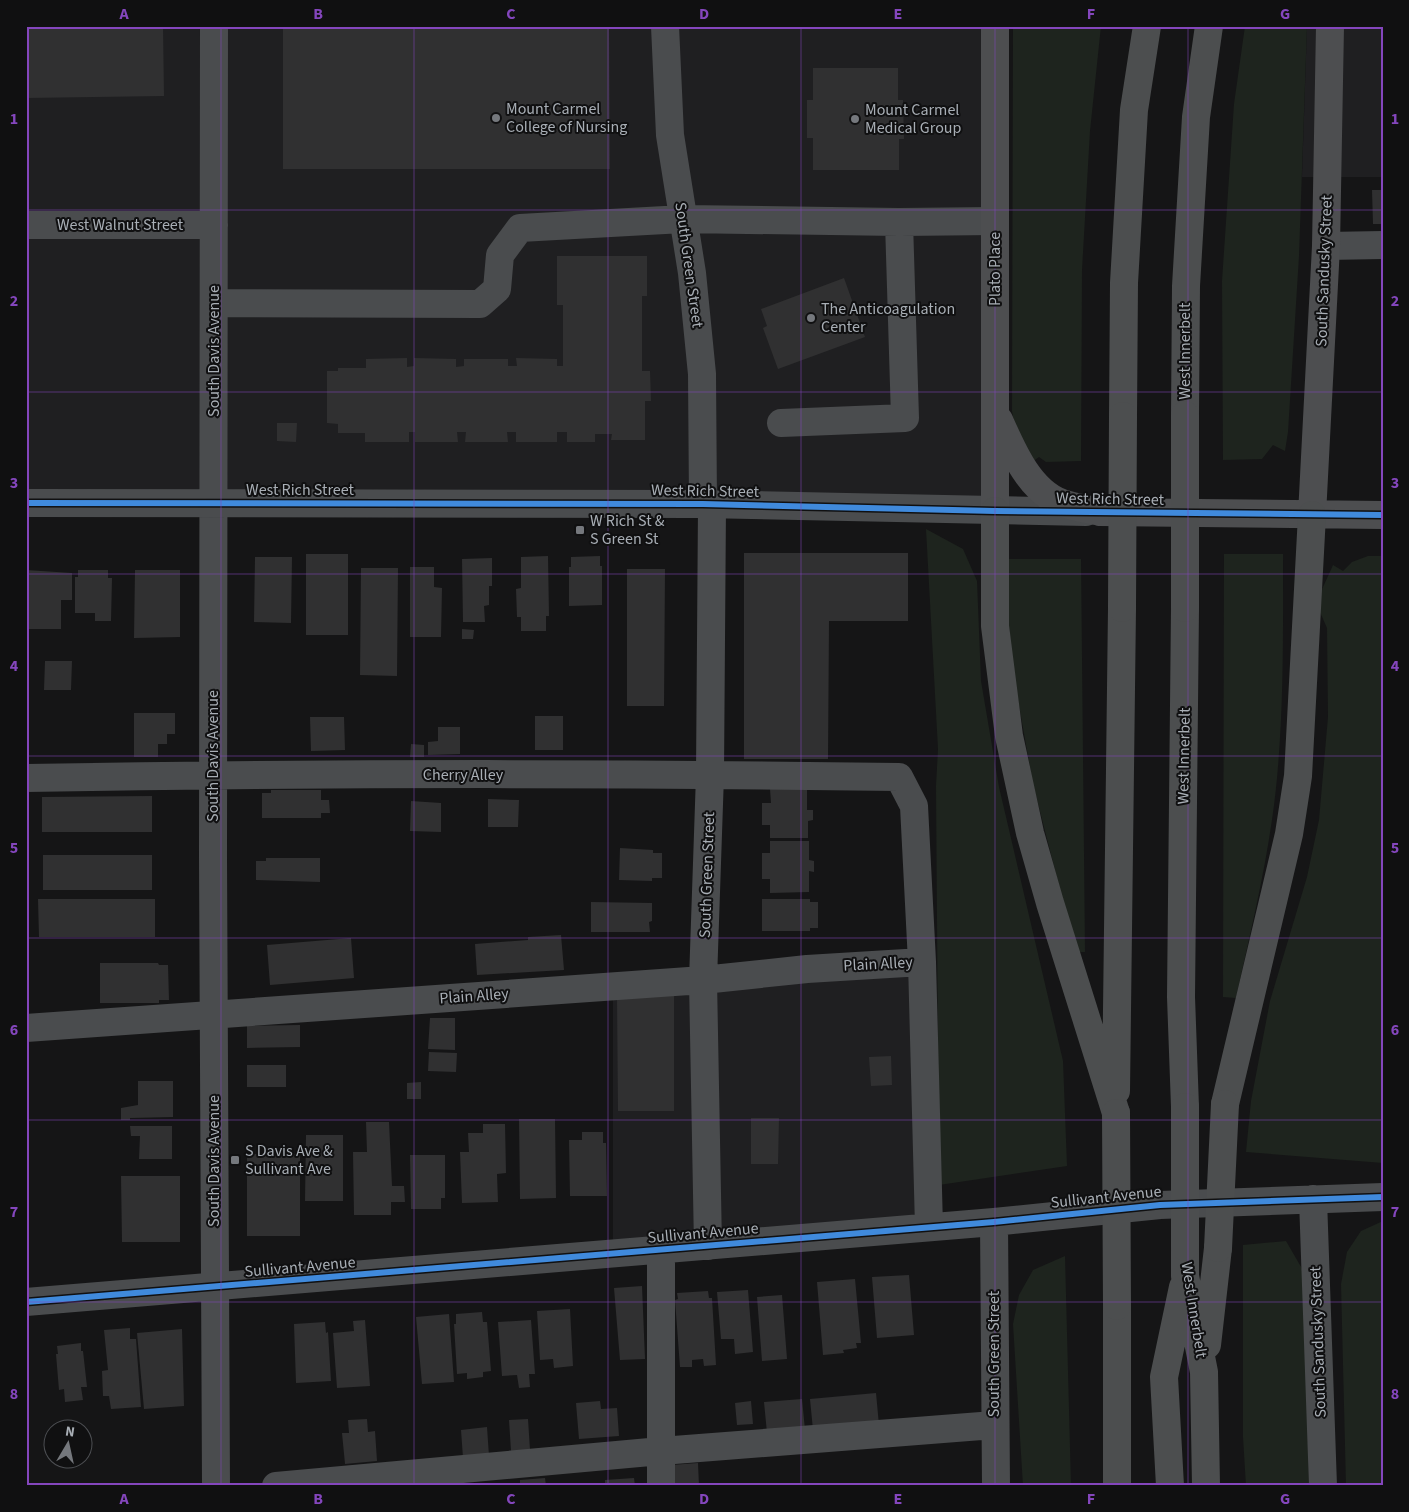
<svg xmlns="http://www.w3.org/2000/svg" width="1409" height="1512" font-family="'Source Sans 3',sans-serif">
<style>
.built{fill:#1f1f21}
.green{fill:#1e241e}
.building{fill:#303031}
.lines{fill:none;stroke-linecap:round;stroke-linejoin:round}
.minor{stroke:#4a4c4e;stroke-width:28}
.major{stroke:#4d4e50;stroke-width:28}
.highway{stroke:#4c4e4f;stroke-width:28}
.highway-bridge{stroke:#4c4e4f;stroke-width:28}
.cycleway-casing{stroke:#101011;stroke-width:9}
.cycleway{stroke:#408adc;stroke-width:6}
.grid{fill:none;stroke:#8446bd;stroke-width:1;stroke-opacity:0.55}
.poi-dot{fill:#75787d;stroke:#101011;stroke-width:2}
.labels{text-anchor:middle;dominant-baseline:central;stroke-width:4;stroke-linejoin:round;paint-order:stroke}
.poi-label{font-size:16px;fill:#a8aeb5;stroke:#101011;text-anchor:start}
.street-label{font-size:16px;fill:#a8aeb5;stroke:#101011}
.neatline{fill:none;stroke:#8446bd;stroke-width:2}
.grid-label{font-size:16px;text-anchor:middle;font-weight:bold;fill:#8446bd}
</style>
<rect width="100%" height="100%" fill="#151516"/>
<!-- built -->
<path class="built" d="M26,26H995V511L26,503Z
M1307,26H1383V177H1302Z
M922,962L929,1227L613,1254V986Z"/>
<!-- green -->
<path class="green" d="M1013,26H1101L1090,131L1082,270L1081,461L1046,462L1039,457L1032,462L1016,434L1012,411Z
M1245,26H1307L1299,256L1288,432L1285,451L1273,445L1262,459L1223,460L1222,281L1234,104Z
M926,529L963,549L977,581L981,681L999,787L1063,1061L1067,1166L939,1185L936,786L938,749Z
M1224,554H1283C1283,629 1284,703 1277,778C1270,853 1252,925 1236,998L1223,997Z
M1368,556H1383V1163L1246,1152L1251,1101L1270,1001L1307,877L1319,820L1328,717L1327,628L1320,612L1319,596L1333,565L1343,571L1352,562Z
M1002,559H1081L1085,952H1076L1033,784L1014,677Z
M1383,1221V1486H1346L1341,1284L1347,1252L1361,1231Z
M1286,1241L1304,1272L1309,1486H1246L1243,1437V1245Z
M1065,1256L1071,1486H1023L1013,1324L1019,1295L1033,1270Z"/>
<!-- building -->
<path class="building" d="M26,26H163L164,96L26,98Z
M283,26H609L610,169H283Z
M813,68H898V100H903L904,139H899V170H813V138H807V100H813Z
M1372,190H1383V224H1373Z
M557,256H647V296H642V371H650L651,401H645V440H611L612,434H595V442H567V432H557V442H516V432H507L508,442H465L466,432H457L458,442H415V432H409V442H365V433H338V424L327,423V371H338V368H366V359L407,358V367L414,366V358L456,359V367L464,366V359H508V366H517L516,358L557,359V366H563V305H557Z
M844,278L865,337L778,369L763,328L767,326L761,309Z
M277,423H297L296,442L277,441Z
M744,553H908V621H829L828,759H744Z
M306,554H348V635H306Z
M548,556L549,616H546V631H521V617H517L516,589L521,588V557Z
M600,556V566H602V605L569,606V567H571V557Z
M255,557H292L291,623L254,622Z
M492,558V586H489V605L484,606L485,622H463L462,559Z
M410,567H434V587L442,588L441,637H410Z
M361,568H398L397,676L360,675Z
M627,569H665L664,706H627Z
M26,570L72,573V600H61V629H26Z
M78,570H108V578H112L111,621H95V613H75V577H78Z
M135,570H180V637L134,638Z
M462,629L474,630L473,639H462Z
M45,661H72L71,690H44Z
M134,713H175V734H167V744H158V757H134Z
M535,716H563V750H535Z
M310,717H344L345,750L311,751Z
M438,727H460V754L428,755V742L438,741Z
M411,744L424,745V757H410Z
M770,789H807V810H813V820L808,821V838H770V825H762V803H771Z
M271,790H321V800H329L330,813H321V818H262V793H271Z
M152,796V832H42V797Z
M488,799L519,800L518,827H488Z
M411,801L441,803V832L410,831Z
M770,841H809V860L814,861V872L809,871V892L770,893V879H762V853H770Z
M620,848L653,850V853H662V878H652V881L619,880Z
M43,855H152V890H43Z
M266,858H320V882L256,880V861H266Z
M38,899H155V937H39Z
M762,899H810V902H818V928H810V931H762Z
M591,902L652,903V921L649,922L650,932H591Z
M561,935L564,970L477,975L475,944L528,940V937Z
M351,938L354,978L270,985L267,945Z
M100,963H158L159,965H168L169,1000H159V1003H100Z
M617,996H674V1111H618Z
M430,1018H455V1050L428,1049Z
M300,1025V1047L247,1048V1026Z
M429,1052L457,1053L456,1072L428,1071Z
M891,1056L892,1085L871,1086L869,1057Z
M247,1065H286V1087H247Z
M138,1081H173V1117L130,1118V1120H121V1108L138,1105Z
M421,1082V1099H407V1083Z
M751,1118H779L778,1164H751Z
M519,1119H555L556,1198L520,1199Z
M366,1122H389L392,1186H404L405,1202H391V1215H354L353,1152H367Z
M483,1124H505L506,1173L497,1174L498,1202L462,1203L460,1152H469L468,1133H483Z
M130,1126H172V1159H139L140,1136H131Z
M582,1132H603V1143H606L607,1196H570L569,1140H582Z
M306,1135H343V1201H305Z
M247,1154H300V1236H247Z
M410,1155H445V1198H441V1209H411Z
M121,1176H180V1242H122Z
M909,1275L914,1335L877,1338L872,1277Z
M855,1279L861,1343H856L857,1348L843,1350L844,1353L823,1355L817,1282Z
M642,1286L645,1359L620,1360L614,1288Z
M748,1290L753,1352L735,1354L734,1339H721L717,1292Z
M708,1291L709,1298H712L716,1365L704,1366L703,1359L692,1360V1367H680L675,1300L678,1299L677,1293Z
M782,1295L787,1359L762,1361L757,1297Z
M570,1309L573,1366L554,1368L553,1359L540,1360L537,1311Z
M482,1312L483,1322H487L491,1371L483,1372V1377L467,1379V1373L457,1374L454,1324H456V1314Z
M449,1314L454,1382L422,1384L416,1317Z
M365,1320L370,1386L337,1388L333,1333L354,1331L353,1321Z
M531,1320L535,1374H529L530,1387L519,1388L517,1375L502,1376L498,1322Z
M325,1322L326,1333L328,1332L331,1381L296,1383L294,1324Z
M130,1328V1339H136L141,1407L111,1409L109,1396H103L102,1371L108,1370L104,1330Z
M182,1329L184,1406L144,1409L137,1333Z
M81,1343V1351H83L87,1387H81L83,1400L65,1402L64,1389L59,1390L56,1354H58L57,1346Z
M876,1393L879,1425L813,1430L810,1399Z
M802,1399L805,1430L767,1433L764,1402Z
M600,1401L601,1409L617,1408L619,1436L579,1439L576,1403Z
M751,1401L753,1424L737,1425L735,1403Z
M367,1419L368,1432L375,1431L377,1461L345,1464L342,1433H349L348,1420Z
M528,1419L530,1450L511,1451L509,1420Z
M487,1427L489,1456L463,1458L461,1430Z
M698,1463L699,1486H673L671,1465Z
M545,1478L546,1486H520V1480Z
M634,1478L635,1486H605V1480Z"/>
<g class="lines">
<!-- minor -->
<path class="minor" d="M214,26L213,857L216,1486
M665,26L670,135L692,273L702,374L703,504
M899,222L995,221
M26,225H214
M1326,246L1383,245
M214,303L480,304L497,289L500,255L520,228L683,219L899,222L905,418L781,423
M26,503L703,504L1086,512
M26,778C317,773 608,773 899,777L914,806L922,962L929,1227
M26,1028L703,980L807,969L922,962
M1313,1199L1323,1486
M994,1222L996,1486
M708,1246L703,980L710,775L712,505
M661,1250V1486
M26,1302L994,1222L1160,1205L1383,1197
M276,1486L661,1451L994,1425"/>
<!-- major -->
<path class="major" d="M999,420C1012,449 1029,491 1062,503C1074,507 1087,509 1100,512L1383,515
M995,511V26
M1312,515L1326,246L1330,26"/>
<!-- highway -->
<path class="highway" d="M1185,415L1186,286L1196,117L1209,26
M1123,416L1124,283L1134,110L1147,26
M995,511V626L1009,736L1030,833L1050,903L1116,1113
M1185,608L1181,997L1185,1107
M1116,1091L1122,608
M1225,1104L1289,834L1298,776L1312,515
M1185,1247V1276L1204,1372L1206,1486
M1117,1306V1486
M1207,1345L1218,1248
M1170,1486L1164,1377L1183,1287"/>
<!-- highway-bridge -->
<path class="highway-bridge" d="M1122,608L1123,416
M1185,608V415
M1116,1113L1117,1306
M1185,1247V1107
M1218,1248L1225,1104"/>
<!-- cycleway casing -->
<g class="cycleway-casing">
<path id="cycleway" d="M26,503L703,504L995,511L1383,515
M26,1302L994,1222L1160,1205L1383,1197"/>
</g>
<!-- cycleway -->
<use href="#cycleway" class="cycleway"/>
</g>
<!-- grid -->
<path class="grid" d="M221,26V1486M414,26V1486M608,26V1486M801,26V1486M995,26V1486M1188,26V1486M26,210H1383M26,392H1383M26,574H1383M26,756H1383M26,938H1383M26,1120H1383M26,1302H1383"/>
<!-- markers -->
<g class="poi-dot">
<circle cx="496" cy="118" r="5"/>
<circle cx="855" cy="119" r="5"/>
<circle cx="811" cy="318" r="5"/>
<rect x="575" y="525" width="10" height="10" rx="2.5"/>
<rect x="230" y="1155" width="10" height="10" rx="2.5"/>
</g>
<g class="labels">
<!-- poi labels -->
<g class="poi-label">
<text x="506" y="109">Mount Carmel<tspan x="506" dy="18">College of Nursing</tspan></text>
<text x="865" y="110">Mount Carmel<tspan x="865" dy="18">Medical Group</tspan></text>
<text x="821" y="309">The Anticoagulation<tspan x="821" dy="18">Center</tspan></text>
<text x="590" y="521">W Rich St &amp;<tspan x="590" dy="18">S Green St</tspan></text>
<text x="245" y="1151">S Davis Ave &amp;<tspan x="245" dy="18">Sullivant Ave</tspan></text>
</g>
<!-- street labels -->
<g class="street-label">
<text x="120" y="225">West Walnut Street</text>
<text transform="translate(689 265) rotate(82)">South Green Street</text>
<text transform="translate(995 269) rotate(-90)">Plato Place</text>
<text transform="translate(1324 271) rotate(-88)">South Sandusky Street</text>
<text transform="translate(214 351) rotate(-90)">South Davis Avenue</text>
<text transform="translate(1185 351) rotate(-90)">West Innerbelt</text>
<text x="300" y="490">West Rich Street</text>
<text transform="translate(705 491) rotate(1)">West Rich Street</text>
<text transform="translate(1110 499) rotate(1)">West Rich Street</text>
<text transform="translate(213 756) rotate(-90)">South Davis Avenue</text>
<text transform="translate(1184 756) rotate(-89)">West Innerbelt</text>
<text x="463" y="775">Cherry Alley</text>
<text transform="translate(707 875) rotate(-88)">South Green Street</text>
<text transform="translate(878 964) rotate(-3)">Plain Alley</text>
<text transform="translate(474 996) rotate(-4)">Plain Alley</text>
<text transform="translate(214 1161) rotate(-90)">South Davis Avenue</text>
<text transform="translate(1106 1197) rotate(-6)">Sullivant Avenue</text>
<text transform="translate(703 1233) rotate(-5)">Sullivant Avenue</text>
<text transform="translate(300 1267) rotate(-5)">Sullivant Avenue</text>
<text transform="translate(1194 1310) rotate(81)">West Innerbelt</text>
<text transform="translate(1318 1342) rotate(-92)">South Sandusky Street</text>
<text transform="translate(994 1354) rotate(-90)">South Green Street</text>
</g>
</g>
<!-- border -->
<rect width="1409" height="1512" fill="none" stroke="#101011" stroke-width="55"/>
<!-- north arrow -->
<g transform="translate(68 1444) rotate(9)"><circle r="24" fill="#101011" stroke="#4d4f53"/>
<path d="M0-4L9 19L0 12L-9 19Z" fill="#75787d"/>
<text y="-8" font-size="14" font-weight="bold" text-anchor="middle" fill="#a8aeb5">N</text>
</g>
<rect x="28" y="28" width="1354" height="1456" class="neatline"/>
<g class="grid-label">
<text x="124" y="19">A</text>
<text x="318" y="19">B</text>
<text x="511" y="19">C</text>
<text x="704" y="19">D</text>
<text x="898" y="19">E</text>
<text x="1091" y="19">F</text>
<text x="1285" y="19">G</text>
<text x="14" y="124">1</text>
<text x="1395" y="124">1</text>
<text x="14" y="306">2</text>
<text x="1395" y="306">2</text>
<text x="14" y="488">3</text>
<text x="1395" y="488">3</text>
<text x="14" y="671">4</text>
<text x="1395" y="671">4</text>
<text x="14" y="853">5</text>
<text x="1395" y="853">5</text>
<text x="14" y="1035">6</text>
<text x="1395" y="1035">6</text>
<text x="14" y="1217">7</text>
<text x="1395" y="1217">7</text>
<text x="14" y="1399">8</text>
<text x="1395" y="1399">8</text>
<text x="124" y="1504">A</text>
<text x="318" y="1504">B</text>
<text x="511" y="1504">C</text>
<text x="704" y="1504">D</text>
<text x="898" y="1504">E</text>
<text x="1091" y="1504">F</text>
<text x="1285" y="1504">G</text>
</g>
</svg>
